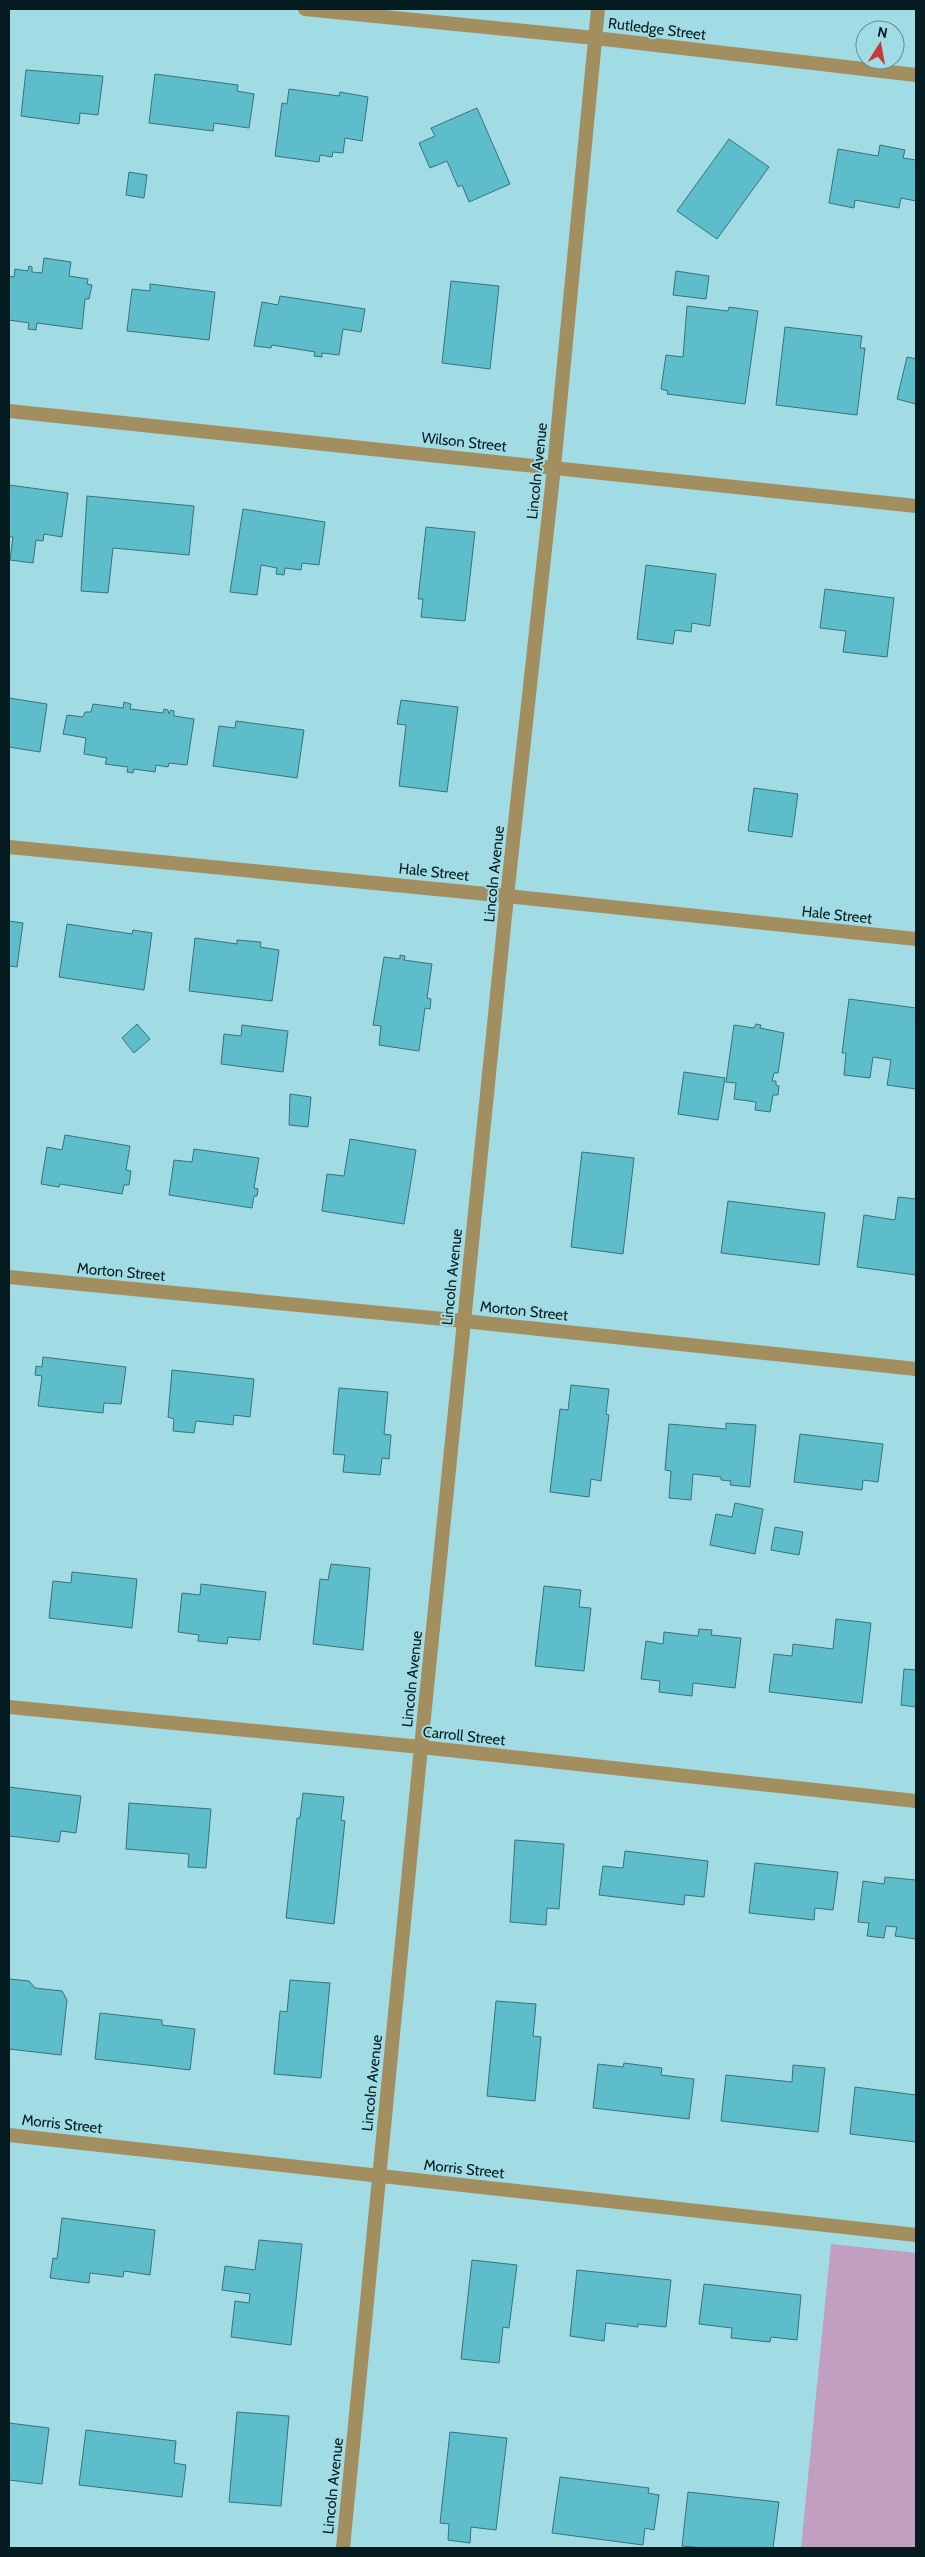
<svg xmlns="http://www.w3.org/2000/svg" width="925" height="2557" font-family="Cabin,sans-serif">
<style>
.green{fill:#c29ec1}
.building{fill:#5dbdca;stroke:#39727a}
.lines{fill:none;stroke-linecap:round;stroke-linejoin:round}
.minor{stroke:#a28e5f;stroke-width:14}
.labels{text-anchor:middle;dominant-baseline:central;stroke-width:4;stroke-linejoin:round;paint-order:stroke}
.street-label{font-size:15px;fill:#041b1f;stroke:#a1dce4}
</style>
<rect width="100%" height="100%" fill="#a1dce4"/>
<!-- green -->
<path class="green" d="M831,2244L916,2253V2548H801Z"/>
<!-- building -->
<path class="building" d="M26,70L103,76L98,115L80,113L79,124L21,116Z
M155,74L238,85L237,91L254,94L249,128L214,123L213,131L149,123Z
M289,89L339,96L340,92L368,97L362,141L345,138L343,153L333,152L332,157L320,155L319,162L275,156L282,103L287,104Z
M477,108L510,184L469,202L462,185L458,187L447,161L430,168L419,143L435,136L431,128Z
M729,139L769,167L717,239L677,211Z
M880,145L905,150L903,158L916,160V201L901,198L899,208L855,200L854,208L829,203L838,149L878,156Z
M129,172L147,175L144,198L126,195Z
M44,258L71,262L69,276L88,279L87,284L92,285L89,299H85L82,329L37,323L36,330L28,329L29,323L9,320V276L14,277L15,269L28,271L29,266L32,267V272L42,273Z
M676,271L709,276L706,299L673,295Z
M451,281L499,286L490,369L442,363Z
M150,284L215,292L209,340L127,331L132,289L150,291Z
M280,296L365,309L361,332L343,329L339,355L322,353V357L314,356L315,352L272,345L271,348L254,346L262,302L278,305Z
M687,306L728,311L729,307L758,311L745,404L667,394L668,391L661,389L666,355L683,357Z
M785,327L862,336L860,348H865L857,415L776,405Z
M907,357L916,359V404L897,399Z
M9,485L68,493L62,537L44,534L43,541L36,540L33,563L10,560L13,537H9Z
M87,496L194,506L189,555L113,548L108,593L81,591Z
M243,509L325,522L319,565L302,563L301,570L285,568L284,575L276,574L277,568L261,565L257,595L230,592Z
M426,527L475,532L465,621L421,617L423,599H418Z
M646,565L716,574L710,626L692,623L691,632L675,630L673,644L637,639Z
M825,589L894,598L887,657L843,652L846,631L820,628Z
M9,698L47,704L40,752L9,747Z
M401,700L458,707L447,792L399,786L406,725L397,724Z
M124,702L131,704L130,709L163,713L164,709L168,710L169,714L171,710L174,711V716L194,719L187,765L169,763L168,767L156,765L155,772L134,769L133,773L127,772L128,767L105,764L107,758L84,754L86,738L63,734L67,715L83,717L85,712H91L93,704L123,708Z
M236,721L304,730L297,778L213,766L219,726L235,728Z
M754,788L798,794L792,837L748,831Z
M9,921L23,923L17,967L9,966Z
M67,924L132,934L133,930L152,933L144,990L59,977Z
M195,938L237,944V940L261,942L260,947L279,950L272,1001L189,991Z
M400,955L405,956L404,960L432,964L427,998L431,999L430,1009L425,1008L419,1051L379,1045L381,1026L373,1025L384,957L400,959Z
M849,999L916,1008V1089L887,1085L891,1060L873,1057L870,1078L844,1075L846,1053H842Z
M137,1024L150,1039L134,1053L122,1038Z
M756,1024L761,1025L760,1028L784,1033L778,1073H774L772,1081H776V1085L779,1086L778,1095H773L770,1112L755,1110L756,1102L734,1099L736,1083L726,1082L734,1025L754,1028Z
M242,1025L288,1031L283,1072L221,1064L224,1034L241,1036Z
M684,1072L725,1078L718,1120L678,1114Z
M290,1094L311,1097L308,1127L289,1125Z
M65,1135L130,1146L126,1170L131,1171L129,1185H124L122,1194L60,1184L59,1187L41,1184L47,1147L62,1150Z
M350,1139L416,1150L404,1224L322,1211L327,1174L344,1176Z
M194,1149L259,1158L254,1188L258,1189L257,1196H254L252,1208L169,1195L174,1160L192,1162Z
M582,1152L634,1158L623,1254L571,1247Z
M898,1197L916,1199V1275L857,1267L864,1215L895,1220Z
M728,1201L825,1213L819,1265L721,1253Z
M43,1357L126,1367L121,1404L104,1403L103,1413L38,1406L42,1376L35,1375L36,1366L42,1367Z
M172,1370L254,1379L250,1417L234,1415L233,1425L196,1421L194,1433L173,1431L174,1419L168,1417Z
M571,1385L609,1389L606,1414L609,1415L601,1481L591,1479L589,1497L550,1492L560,1409L568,1410Z
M339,1388L388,1392L384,1434L391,1435L389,1459L382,1458L380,1475L343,1472L345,1455L333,1454Z
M726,1423L756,1425L750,1487L730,1485L731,1481L721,1480V1477L693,1474L691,1500L669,1498L671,1471L665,1470L669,1424L726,1429Z
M800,1434L883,1444L878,1482L863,1480L862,1490L794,1482Z
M735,1503L763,1509L755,1554L710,1545L716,1514L732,1517Z
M775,1527L803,1532L799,1555L771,1550Z
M331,1564L370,1568L363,1650L313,1644L320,1579L328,1580Z
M72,1572L137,1579L132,1628L49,1618L53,1581L71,1583Z
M201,1584L266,1592L260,1640L228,1637L227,1644L198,1641L199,1635L178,1632L182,1593L200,1595Z
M544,1586L581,1590L579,1607L591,1608L584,1671L535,1666Z
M836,1619L871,1623L862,1703L769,1692L774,1654L792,1656L793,1644L833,1649Z
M699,1629L712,1630L711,1635L741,1638L735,1688L693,1683L692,1696L659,1692L660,1681L641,1679L646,1641L663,1644L664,1632L698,1636Z
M904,1669L916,1670V1707L901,1705Z
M9,1787L81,1796L76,1833L61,1831L59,1842L9,1836Z
M303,1793L344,1797L341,1820L345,1821L334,1924L286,1918L297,1818H300Z
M129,1803L211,1809L206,1868L188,1867L189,1854L126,1849Z
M515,1840L564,1844L559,1909L547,1908L546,1925L510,1922Z
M625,1851L708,1861L704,1897L685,1895L684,1905L599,1895L603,1866L623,1868Z
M755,1863L838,1872L833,1910L815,1908L814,1920L749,1913Z
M885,1877L916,1880V1939L895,1936L897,1927L886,1926L884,1938L867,1936L869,1923L858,1922L863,1881L884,1884Z
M9,1979L29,1981L35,1988L62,1991L67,2000L61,2055L9,2049Z
M290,1980L330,1983L321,2078L274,2074L280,2011L287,2012Z
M496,2001L536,2004L533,2036L541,2037L535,2101L487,2096Z
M100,2013L162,2020V2025L195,2029L190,2070L95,2059Z
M624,2063L662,2068L661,2075L694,2079L689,2119L593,2108L598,2064L623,2067Z
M793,2065L825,2068L818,2132L721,2121L726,2075L792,2082Z
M855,2087L916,2095V2142L850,2134Z
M62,2218L155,2230L150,2275L124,2271L123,2277L90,2273L89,2283L50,2278L53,2258L57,2259Z
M259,2240L302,2244L291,2345L231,2337L235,2301L249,2303L250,2294L222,2290L225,2266L255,2270Z
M472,2260L517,2265L509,2328L503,2327L499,2363L461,2359Z
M577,2270L671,2280L666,2327L638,2324V2327L606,2323L604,2341L570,2336Z
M704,2284L801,2295L797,2340L771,2337L770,2342L731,2338L732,2328L699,2324Z
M237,2412L289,2416L281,2506L229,2502Z
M9,2423L49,2428L42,2484L9,2480Z
M86,2430L176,2441L174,2463L186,2465L182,2497L79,2485Z
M450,2432L507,2438L496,2530L471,2527L470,2543L448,2540L449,2524L440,2523Z
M560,2477L649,2488L648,2493L659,2495L654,2530L645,2528L643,2545L552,2533Z
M688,2492L779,2502L773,2548H704L682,2546Z"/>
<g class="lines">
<!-- minor -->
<path class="minor" d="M305,9L595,38L916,75
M9,411L916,506
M9,847L507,896L916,939
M9,1277L464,1321L916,1369
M9,1707L421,1747L916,1801
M9,2135L916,2235
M343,2548L421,1747L507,896L554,467L598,9"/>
</g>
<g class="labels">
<!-- street labels -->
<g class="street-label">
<text transform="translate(657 29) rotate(7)">Rutledge Street</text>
<text transform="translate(464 442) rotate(6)">Wilson Street</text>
<text transform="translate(537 471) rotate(-84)">Lincoln Avenue</text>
<text transform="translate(434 872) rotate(6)">Hale Street</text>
<text transform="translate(494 874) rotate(-84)">Lincoln Avenue</text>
<text transform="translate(837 915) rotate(6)">Hale Street</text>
<text transform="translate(121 1272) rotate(5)">Morton Street</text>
<text transform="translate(452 1277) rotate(-84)">Lincoln Avenue</text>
<text transform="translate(524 1311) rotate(6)">Morton Street</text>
<text transform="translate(412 1679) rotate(-84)">Lincoln Avenue</text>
<text transform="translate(464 1736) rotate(6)">Carroll Street</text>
<text transform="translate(372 2083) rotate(-84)">Lincoln Avenue</text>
<text transform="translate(62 2124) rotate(6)">Morris Street</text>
<text transform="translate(464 2169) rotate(6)">Morris Street</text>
<text transform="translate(333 2486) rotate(-84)">Lincoln Avenue</text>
</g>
</g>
<!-- border -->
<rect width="925" height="2557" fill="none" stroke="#041b1f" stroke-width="20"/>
<!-- north arrow -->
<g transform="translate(880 45) rotate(11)"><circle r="24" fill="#a1dce4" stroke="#628f95"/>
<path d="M0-4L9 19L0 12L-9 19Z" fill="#c83a35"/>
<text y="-8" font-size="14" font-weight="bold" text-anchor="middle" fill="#041b1f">N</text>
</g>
</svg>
